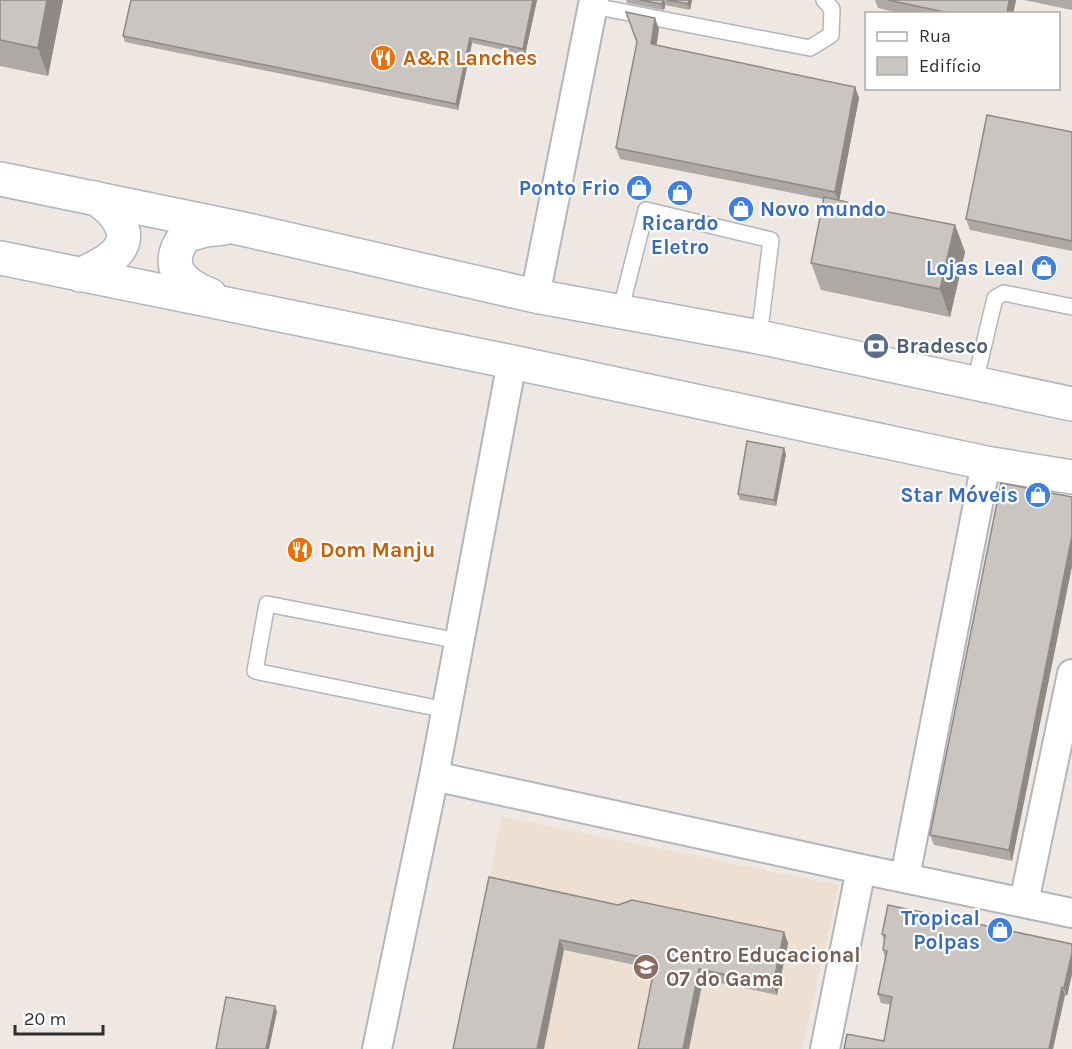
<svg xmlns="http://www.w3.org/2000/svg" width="1072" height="1049" font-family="Karla,sans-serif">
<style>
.education{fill:#ede0d3}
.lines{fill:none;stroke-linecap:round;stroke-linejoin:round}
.service-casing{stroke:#b2b6bc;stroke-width:18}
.minor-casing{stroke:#b2b6bc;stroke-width:32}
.secondary-casing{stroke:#b2b6bc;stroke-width:36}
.service{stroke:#fff;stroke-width:15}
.minor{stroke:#fff;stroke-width:28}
.secondary{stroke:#fff;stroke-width:33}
.wall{fill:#aea9a5}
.shaded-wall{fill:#8d8a86}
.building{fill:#cac5c0;stroke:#8d8a86;stroke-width:1.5}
.labels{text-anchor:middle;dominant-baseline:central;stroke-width:4.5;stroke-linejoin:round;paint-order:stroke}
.food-label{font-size:21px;font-weight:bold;fill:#c56008;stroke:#fff;text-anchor:start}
.shop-label{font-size:21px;font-weight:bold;fill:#366cbe;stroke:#fff;text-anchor:end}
.service-label{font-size:21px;font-weight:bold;fill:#4e5e75;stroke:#fff;text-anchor:start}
.education-label{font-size:21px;font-weight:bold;fill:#785e54;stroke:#fff;text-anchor:start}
</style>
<rect width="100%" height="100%" fill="#eee7e2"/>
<!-- education -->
<path class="education" d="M502,817L839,885L802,1049H454Z"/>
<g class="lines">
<!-- service casing -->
<g class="service-casing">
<path id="service" d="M593,6L810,48L831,35L832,9L824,0
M620,312L646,210L771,240L759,337
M975,382L995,298L1004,293L1072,307
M446,710L255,671L267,604L459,641"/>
</g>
<!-- minor casing -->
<g class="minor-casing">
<path id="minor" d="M535,296L594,0
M434,776L861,869L1072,913
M905,877L986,463
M1024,902L1072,674
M377,1049L434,776L512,362
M825,1049L861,869"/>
</g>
<!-- secondary casing -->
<g class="secondary-casing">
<path id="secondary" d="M0,179L243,229L535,296L759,337L1072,404
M0,258L512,362L986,463L1072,477
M80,275C92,269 108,263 117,252C135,231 112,209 95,198
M210,295C181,284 163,266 185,236L205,230L223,228"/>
</g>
<!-- service -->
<use href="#service" class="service"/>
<!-- minor -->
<use href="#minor" class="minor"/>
<!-- secondary -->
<use href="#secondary" class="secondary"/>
</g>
<!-- wall -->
<path class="wall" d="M0,0H63L48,76L0,66Z
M537,0L525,55L472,43L458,110L125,42L123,36Z
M626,0H692L690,10L665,5V8L663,10L627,3Z
M875,0H1016L1013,14H903L878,8Z
M1024,0H1072V10Z
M659,29L656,46L855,87L859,98L839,200L848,204L955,225L965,252L950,317L821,290L811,263L823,199L620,159L616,148Z
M1072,132V251L970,230L966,219Z
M786,454L776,506L740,500L738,494Z
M1072,497V566L1012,861L934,845L930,835Z
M489,877L618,905L784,932L788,943L777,995L564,950Z
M882,934L1072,944V974L1067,996L1065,995L1053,1049H844L884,1041L891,1005L881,1003L878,994L885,958L883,950L884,940Z"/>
<!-- shaded-wall -->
<path class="shaded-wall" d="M47,0H63L48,76L38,48Z
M533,0H537L525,55L523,49Z
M664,0L665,5V8L663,10L661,4Z
M689,0H692L690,10L688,4Z
M1009,0H1016L1013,14H1007Z
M655,18L659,29L655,55L651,44Z
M470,38L472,43L458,110L456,104Z
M855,87L859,98L839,202L835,192Z
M955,225L965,252L950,317L940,289Z
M784,448L786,454L776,506L774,500Z
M1072,536V566L1012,861L1009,850Z
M784,932L788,943L777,995L773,985Z
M560,940L564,950L544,1049H537Z
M1072,953V974L1067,996L1064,988Z
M699,969L703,980L689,1049H683Z
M1062,987L1065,995L1053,1049H1049Z
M275,1006L277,1012L269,1049H266Z"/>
<!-- building -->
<path class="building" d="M0,0H47L38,48L0,40Z
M131,0H533L523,49L470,38L456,104L123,36Z
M640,0H663V2L661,4Z
M667,0H689L688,4Z
M888,0H1009L1007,14H954Z
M626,12L655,18L651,44L855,87L835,192L616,148L637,42Z
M987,115L1072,132V241L966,219Z
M824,197L847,202V204L955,225L940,289L811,263Z
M747,441L784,448L774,500L738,494Z
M1001,483L1072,497V536L1009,850L930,835Z
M489,877L618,905L632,900L784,932L773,985L699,969L683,1049H638L656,960L560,940L537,1049H453Z
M888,905L1072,944V953L1064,988L1062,987L1049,1049H844L847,1034L884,1041L892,997L878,994L887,951L883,950L885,935L882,934Z
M226,997L275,1006L266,1049H216Z"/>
<!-- icons -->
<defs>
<g id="restaurant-disc" transform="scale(1.35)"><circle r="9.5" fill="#e8710a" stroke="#fff"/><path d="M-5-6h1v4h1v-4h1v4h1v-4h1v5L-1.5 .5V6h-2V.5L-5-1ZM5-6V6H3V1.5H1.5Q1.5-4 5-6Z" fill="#fff"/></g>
<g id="shop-disc" transform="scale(1.35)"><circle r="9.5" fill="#3f7fe0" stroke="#fff"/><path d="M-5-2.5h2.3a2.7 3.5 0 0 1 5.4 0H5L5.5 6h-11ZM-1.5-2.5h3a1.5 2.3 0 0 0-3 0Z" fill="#fff"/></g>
<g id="bank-disc" transform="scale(1.35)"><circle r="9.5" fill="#5c6f8a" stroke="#fff"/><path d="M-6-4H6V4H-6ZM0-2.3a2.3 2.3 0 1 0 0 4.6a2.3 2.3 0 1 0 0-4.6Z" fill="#fff"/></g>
<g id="school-disc" transform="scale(1.35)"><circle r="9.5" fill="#8d6e63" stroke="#fff"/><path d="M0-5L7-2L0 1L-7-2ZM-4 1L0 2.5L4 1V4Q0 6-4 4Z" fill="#fff"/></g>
</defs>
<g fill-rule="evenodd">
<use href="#restaurant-disc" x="383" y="58"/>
<use href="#shop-disc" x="639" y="188"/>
<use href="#shop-disc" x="680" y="193"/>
<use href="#shop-disc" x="741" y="209"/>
<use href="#shop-disc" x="1044" y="268"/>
<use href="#bank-disc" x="876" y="346"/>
<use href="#shop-disc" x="1038" y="495"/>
<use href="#restaurant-disc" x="300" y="550"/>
<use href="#shop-disc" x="1000" y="930"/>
<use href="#school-disc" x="646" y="967"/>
</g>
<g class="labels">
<!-- food labels -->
<g class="food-label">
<text x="403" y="58">A&amp;R Lanches</text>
<text x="320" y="550">Dom Manju</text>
</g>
<!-- shop labels -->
<g class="shop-label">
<text x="620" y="188">Ponto Frio</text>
<text x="760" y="209" text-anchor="start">Novo mundo</text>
<text x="680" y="223" text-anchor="middle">Ricardo<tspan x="680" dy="24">Eletro</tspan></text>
<text x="1024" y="268">Lojas Leal</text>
<text x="1018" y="495">Star Móveis</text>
<text x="980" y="918">Tropical<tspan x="980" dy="24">Polpas</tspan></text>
</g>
<!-- service labels -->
<g class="service-label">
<text x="896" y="346">Bradesco</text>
</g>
<!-- education labels -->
<g class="education-label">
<text x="666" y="955">Centro Educacional<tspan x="666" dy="24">07 do Gama</tspan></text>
</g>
</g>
<!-- legend -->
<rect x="865" y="12" width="195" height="78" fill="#ffffff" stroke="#ababab" stroke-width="1.5"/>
<rect x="877" y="32" width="30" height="9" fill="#ffffff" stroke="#ababab" stroke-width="1.5"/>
<text x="919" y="42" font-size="18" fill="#2e2e2e">Rua</text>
<rect x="877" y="57" width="30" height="18" fill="#cac5c0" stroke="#ababab" stroke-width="1.5"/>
<text x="919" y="72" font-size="18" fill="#2e2e2e">Edifício</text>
<!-- scale -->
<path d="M15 1025v9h88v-9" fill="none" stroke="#2e2e2e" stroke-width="3"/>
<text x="24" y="1025" font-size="18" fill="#2e2e2e" stroke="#ffffff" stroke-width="4.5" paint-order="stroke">20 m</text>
</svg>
